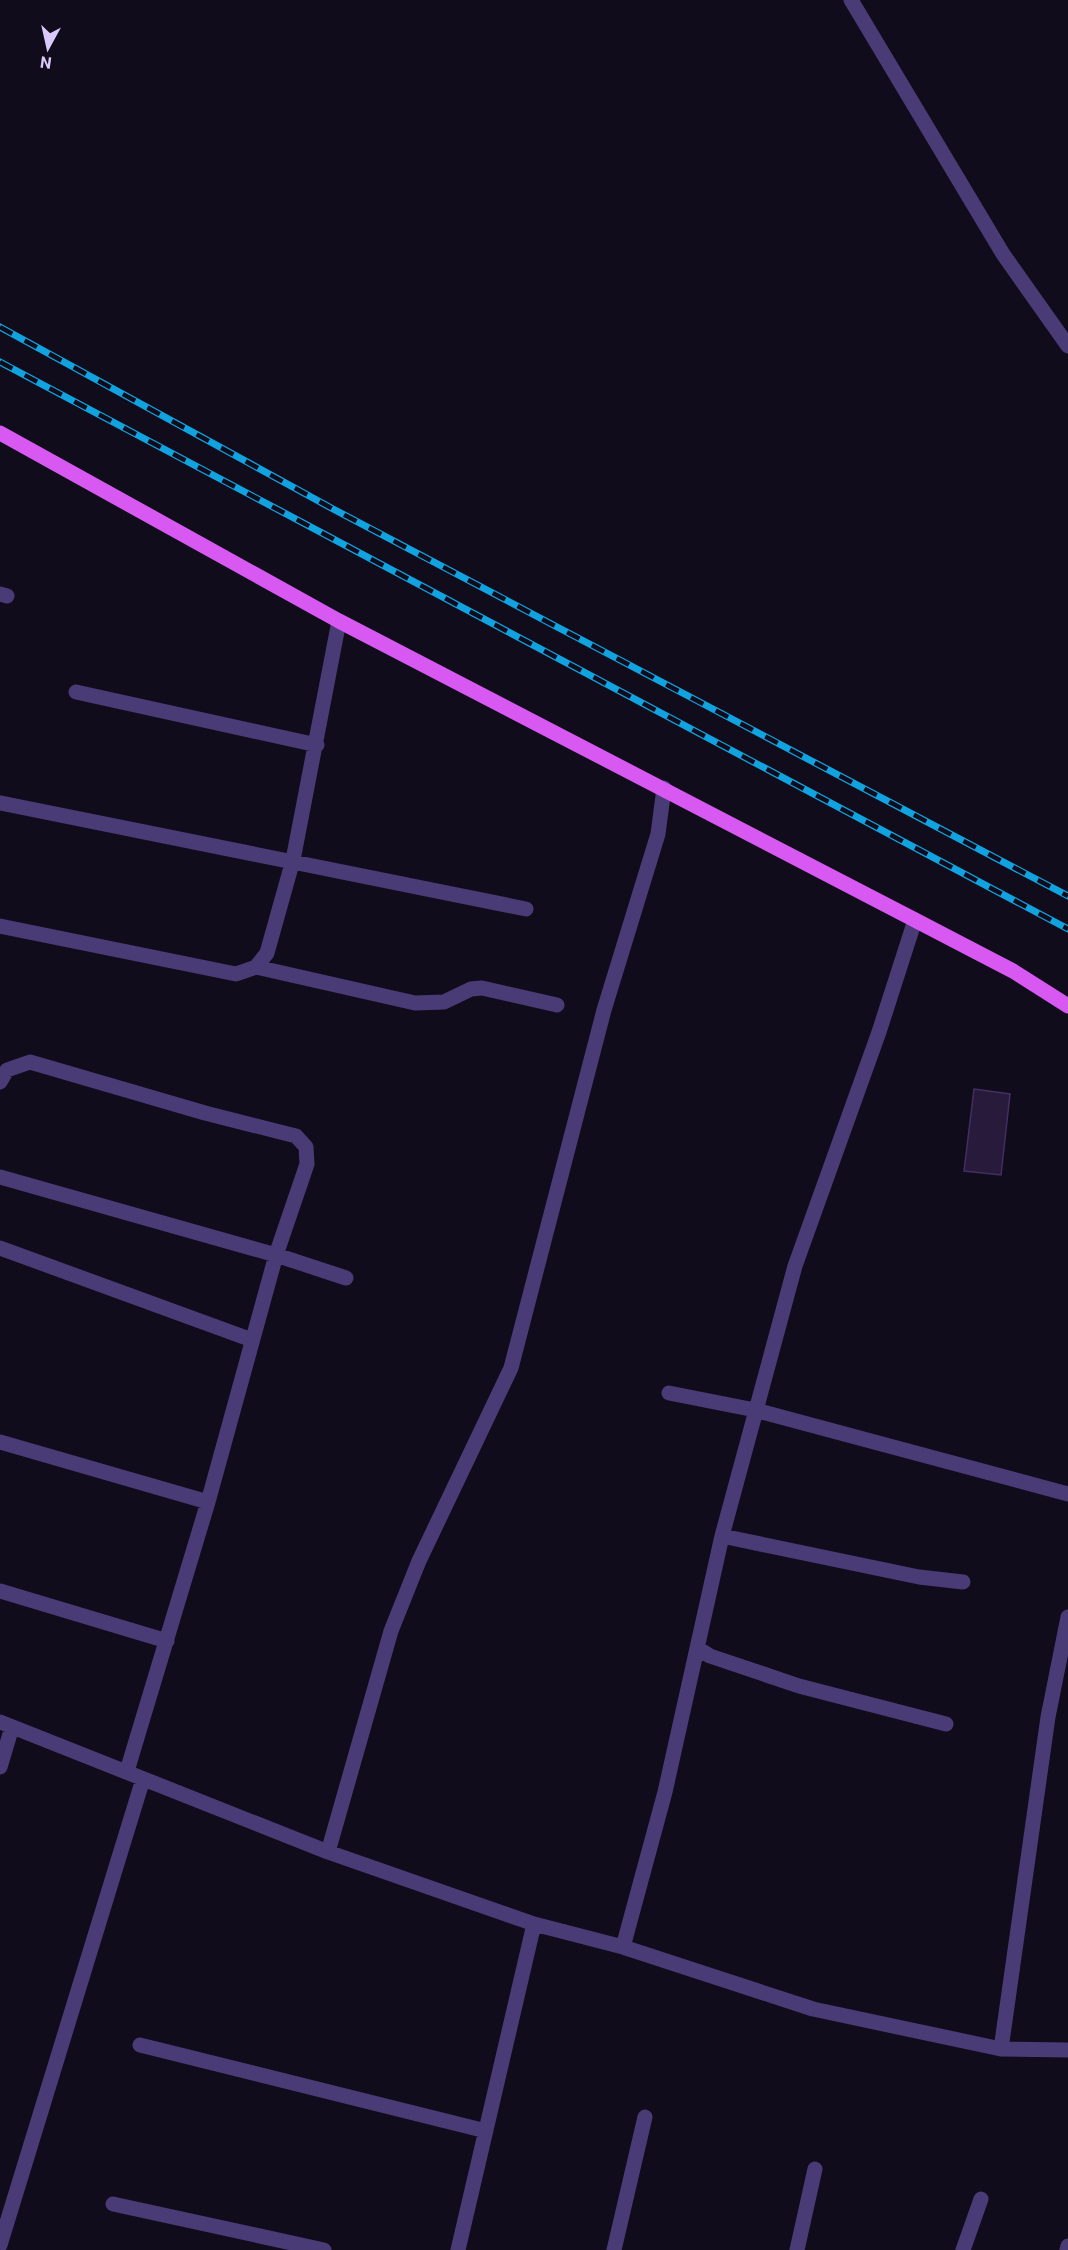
<svg xmlns="http://www.w3.org/2000/svg" width="1068" height="2250" viewBox="0 0 1068 2250" font-family="Roboto,sans-serif">
<style>
.building{fill:#271a3a;stroke:#432e64;stroke-width:1.5}
.lines{fill:none;stroke-linecap:round;stroke-linejoin:round}
.minor{stroke:#493b76;stroke-width:15}
.major{stroke:#d759f2;stroke-width:15}
.rail-casing{stroke:#11a3e0;stroke-width:7}
.rail{stroke:#110c1b;stroke-width:4.5;stroke-dasharray:14;stroke-linecap:butt}
</style>
<rect width="100%" height="100%" fill="#110c1b"/>
<!-- building -->
<path class="building" d="M974,1089L1010,1094L1001,1175L964,1171Z"/>
<g class="lines">
<!-- minor -->
<path class="minor" d="M851,0L1003,254L1068,346
M0,594L7,596
M76,692L317,745
M1,803L526,909
M0,926L236,974L256,967L267,953L293,860L339,621
M256,967L415,1003L444,1002L471,989L482,988L557,1005
M0,1082L7,1070L30,1062L205,1113L296,1136L306,1147L307,1164L276,1255L208,1502L127,1771
M0,1177L276,1255L346,1278
M0,1248L252,1340
M669,1393L755,1410L1068,1494
M0,1442L208,1502
M722,1536L919,1577L963,1582
M0,1591L167,1641
M697,1648L710,1656L799,1686L946,1724
M0,1722L328,1852L534,1924L458,2250
M0,1767L12,1727
M328,1852L391,1631L419,1561L511,1368L604,1010L658,834L664,788
M534,1924L623,1947L813,2009L1001,2049L1068,2050
M623,1947L665,1792L722,1536L795,1266L879,1032L915,920
M140,2045L486,2131
M1001,2049L1048,1717L1068,1617
M113,2204L324,2250
M0,2245L143,1779
M614,2250L645,2117
M797,2250L815,2169
M963,2250L981,2199
M1067,2250L1068,2246"/>
<!-- major -->
<path class="major" d="M0,433L339,621L915,920L1013,971L1068,1006"/>
<!-- rail casing -->
<g class="rail-casing">
<path id="rail" d="M0,327L335,510L1068,896
M0,362L1068,929"/>
</g>
<!-- rail -->
<use href="#rail" class="rail"/>
</g>
<!-- north arrow -->
<g transform="translate(48 48) rotate(188)" stroke="#110c1b" stroke-width="4.5" paint-order="stroke">
<path d="M0-4.5L10 22L0 15L-10 22Z" fill="#d9cafb"/>
<text y="-9" font-size="16" font-weight="bold" text-anchor="middle" fill="#d9cafb">N</text>
</g>
</svg>
